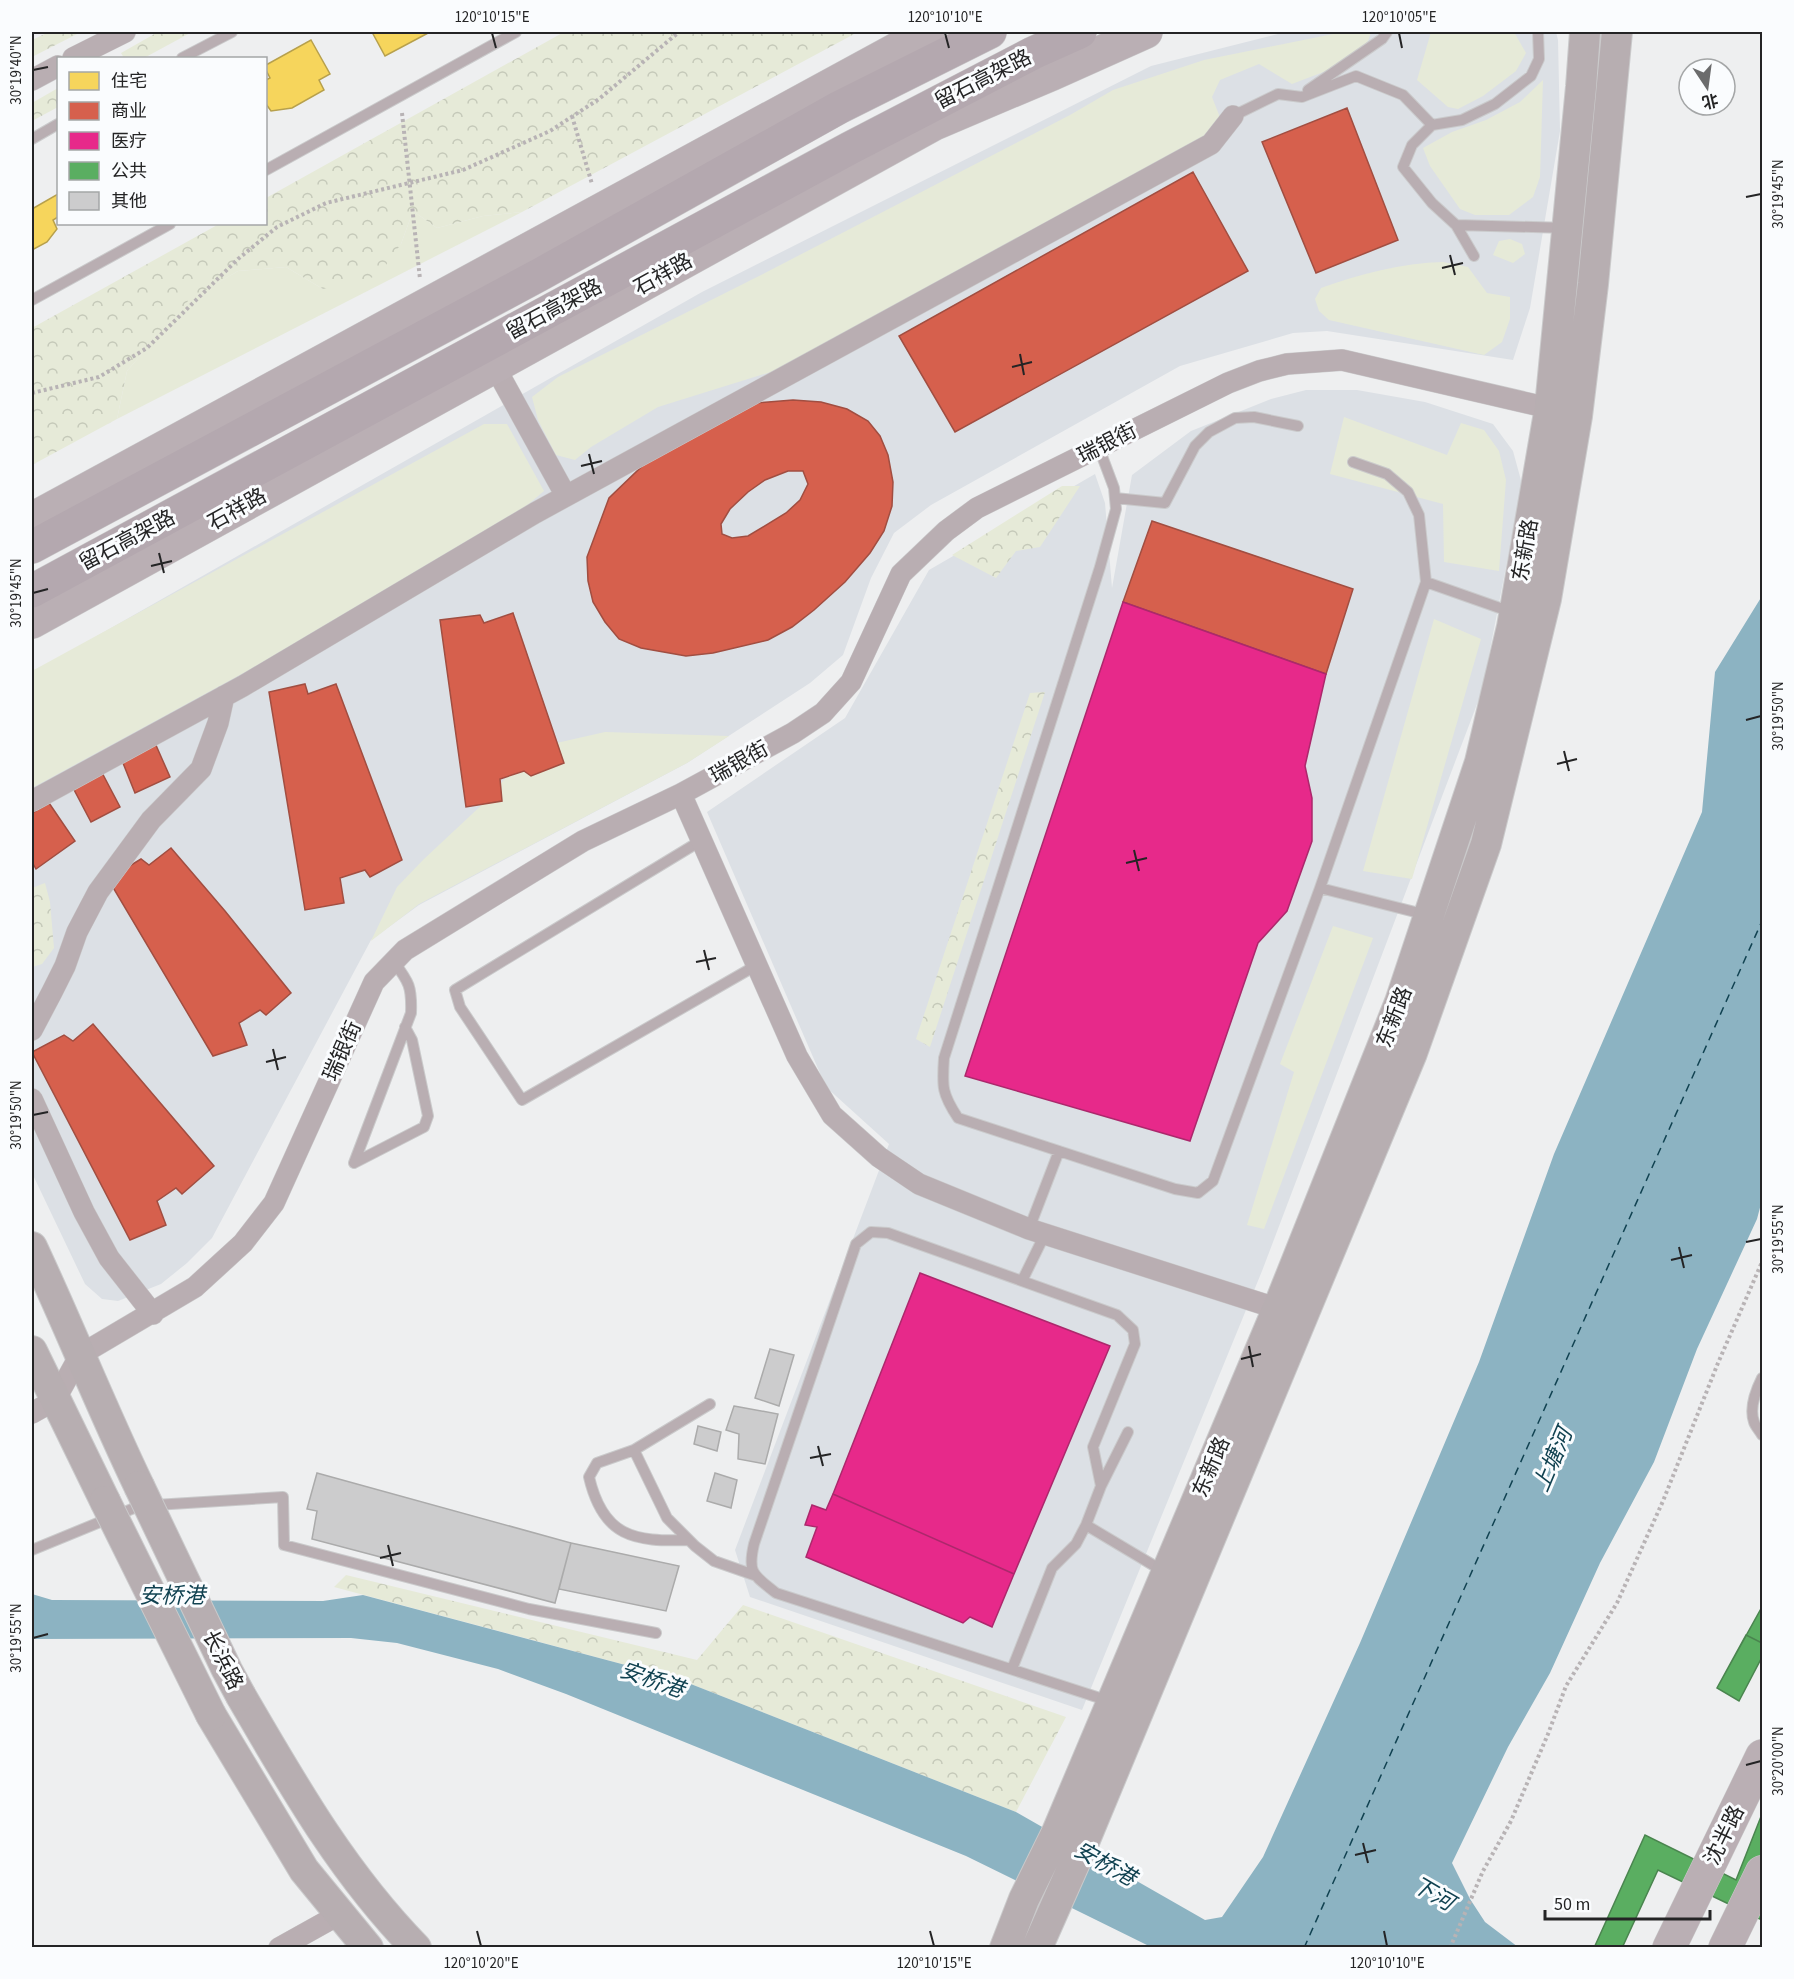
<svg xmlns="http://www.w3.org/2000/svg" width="1794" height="1979" viewBox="0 0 1794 1979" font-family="'Source Sans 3','Noto Sans SC',sans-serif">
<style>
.built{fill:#dce0e5}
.green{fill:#e6ead8}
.forest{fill:url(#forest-crowns)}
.water{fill:#8cb3c2}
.homes{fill:#f6d55c;stroke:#b7a04c;stroke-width:1.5}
.shops{fill:#d6604d;stroke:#a14e41;stroke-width:1.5;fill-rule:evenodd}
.health{fill:#e7298a;stroke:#ac286c;stroke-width:1.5}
.public{fill:#5aae61;stroke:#4a854f;stroke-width:1.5}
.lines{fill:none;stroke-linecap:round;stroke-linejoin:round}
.ferry{stroke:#114251;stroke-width:1.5;stroke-dasharray:8 6;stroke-linecap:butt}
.building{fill:#cccccd;stroke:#ababab;stroke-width:1.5}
.lane-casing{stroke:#cacacb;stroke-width:12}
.street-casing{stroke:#cacacb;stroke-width:22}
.secondary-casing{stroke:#cacacb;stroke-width:32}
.primary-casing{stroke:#cacacb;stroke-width:34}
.highway-casing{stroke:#cacacb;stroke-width:34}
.path{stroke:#b8b3b5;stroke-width:4;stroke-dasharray:3 3;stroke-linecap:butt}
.lane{stroke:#b9aeb2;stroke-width:10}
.street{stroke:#b9aeb2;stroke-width:21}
.secondary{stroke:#b7aeb1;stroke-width:30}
.primary{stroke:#baafb4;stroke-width:33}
.highway{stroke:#b4a8af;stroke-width:33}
.secondary-bridge-casing{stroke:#cacacb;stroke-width:32;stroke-linecap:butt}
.secondary-bridge{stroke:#b7aeb1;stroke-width:30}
.ticks{fill:none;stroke:#242425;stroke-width:2}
.labels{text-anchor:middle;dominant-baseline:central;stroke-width:6;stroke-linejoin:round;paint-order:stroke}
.street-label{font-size:21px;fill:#242425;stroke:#fafcfe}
.water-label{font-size:22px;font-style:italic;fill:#114251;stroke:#fafcfe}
.neatline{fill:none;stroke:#242425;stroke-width:2}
.ticks-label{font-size:15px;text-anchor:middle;fill:#242425}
</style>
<defs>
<pattern id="forest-crowns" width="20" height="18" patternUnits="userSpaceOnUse" patternTransform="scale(1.5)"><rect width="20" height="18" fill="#e6ead8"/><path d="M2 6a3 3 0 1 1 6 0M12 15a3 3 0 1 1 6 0" fill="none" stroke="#c5c9b9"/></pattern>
</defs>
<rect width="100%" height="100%" fill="#eeeff0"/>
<!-- built -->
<path class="built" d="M1286,32H1556L1558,40L1560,131L1530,308L1513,360L1327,331L1293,333L1180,366L931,505L894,533L871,578L843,655L810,683L687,763L419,905L371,940L212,1238L187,1263L161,1284L118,1301L102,1299L85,1284L32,1173V673L702,292L1151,66Z
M1306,390H1357L1425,402L1493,424L1513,451L1522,484L1482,691L1262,1271L1082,1710L750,1597L735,1550L889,1144L826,1087L707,812L845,718L929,570L1095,474L1105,503L1112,588L1132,475L1191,431L1271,399Z"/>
<!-- green -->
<path class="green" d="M1343,32H1371L1368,41L1352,61L1292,84L1259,64L1220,80L1212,97L1223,125L819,357L658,407L591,447L575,460L556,455L538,420L532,397L558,377L761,275L1070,115L1113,90L1204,60Z
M1431,32H1514L1526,53L1516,71L1483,96L1458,109L1448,107L1417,80Z
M1543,80L1540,177L1533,197L1509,215H1475L1460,209L1430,166L1423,148L1452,132L1486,120L1520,102Z
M413,211L437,228L483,216L522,212L117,419L127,371L187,301L238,271L286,267L323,289L401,244Z
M1510,239L1522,244L1525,254L1513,263L1493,255L1499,241Z
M1443,262L1468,267L1487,293L1510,297V319L1502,342L1484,355L1329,320L1319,311L1315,299L1321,288C1359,274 1402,263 1443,262Z
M1344,417L1447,455L1461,423L1484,430L1499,451L1506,480L1499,571L1444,562L1443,504L1330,474Z
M484,424H507L544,491L525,507L433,570L32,788V671Z
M1434,619L1481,639L1412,879L1363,871Z
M605,732L729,736L687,763L419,904L371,941L397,887L424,859L486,801L530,749Z
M1333,926L1373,938L1264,1229L1247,1225L1294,1072L1280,1064Z"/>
<!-- forest -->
<path class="forest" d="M49,32H81L32,57V40Z
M158,32H192L144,58H124L121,53Z
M564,32H858L522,212L483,216L437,228L413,211L401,244L378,276L323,289L286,267L238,271L188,301L127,371L117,419L32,465V328L219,224H266V198Z
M58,88V107L32,121V103Z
M1062,486H1080L1040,547L1016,551L996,578L952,555Z
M1045,692L930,1047L916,1039L1030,693Z
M45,883L50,902L54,948L42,964L32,967V888Z
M346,1575L697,1660L743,1605L1066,1717L1016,1812L678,1679L334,1587Z"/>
<!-- water -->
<path class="water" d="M1762,596V1200L1757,1219L1697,1349L1654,1462L1600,1563L1550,1673L1508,1747L1452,1863L1470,1899L1485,1922L1518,1947H1151L966,1856L566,1694L498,1669L397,1643L351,1638L32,1639V1594L52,1600L323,1601L363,1595L678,1679L1016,1812L1205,1920L1222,1917L1263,1857L1360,1643L1479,1362L1554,1154L1702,812L1715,672Z"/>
<!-- homes -->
<path class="homes" d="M372,32H430L385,56Z
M311,40L330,74L319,80L324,90L292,108L271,111L266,104V80L270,78L266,70V65Z
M58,194V217L53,220L57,229L47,242L32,250V209Z"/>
<!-- shops -->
<path class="shops" d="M1347,108L1398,240L1316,273L1262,142Z
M1193,172L1248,271L955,432L899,336Z
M793,400L821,402L847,409L868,421L880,436L888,455L893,482L892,506L884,531L870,553L845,582L814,610L792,627L768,640L713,653L686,656L641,648L619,639L605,622L593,602L588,581L587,557L609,498L661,448L756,403ZM788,471H803L808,484L800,500L786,513L748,536L732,538L722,534L721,524L730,509L748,492L765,480Z
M1152,521L1353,589L1326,674L1123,602Z
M513,613L564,763L531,776L524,771L500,779L502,801L466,807L440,620L480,615L484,623Z
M305,684L308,694L336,684L402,860L370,877L365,870L340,878L344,903L305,910L269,692Z
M155,743L170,777L135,793L121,758Z
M99,767L120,807L91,822L70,782Z
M49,803L75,841L36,869L32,862V813Z
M171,848L225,911L291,993L266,1015L260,1010L239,1023L247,1045L213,1056L108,879L141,859L149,865Z
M93,1024L214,1166L182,1194L176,1188L157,1201L166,1225L130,1240L32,1052L64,1035L73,1041Z"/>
<!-- health -->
<path class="health" d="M1123,602L1326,674L1305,766L1312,798V841L1287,911L1258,943L1190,1141L965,1076Z
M920,1273L1110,1346L1014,1574L833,1494Z
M833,1494L1014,1574L992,1627L970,1617L963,1623L806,1557L817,1527L805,1525L812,1505L826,1510Z"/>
<!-- public -->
<path class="public" d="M1762,1607V1657L1739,1701L1717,1688Z
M1746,1635L1762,1643V1657L1739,1701L1717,1688Z
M1762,1814V1920L1658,1870L1622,1948H1594L1645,1835L1736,1880Z"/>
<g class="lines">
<!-- ferry -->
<path class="ferry" d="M1304,1948L1762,921"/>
</g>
<!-- building -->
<path class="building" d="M770,1349L794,1355L779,1406L755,1398Z
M734,1406L778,1414L765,1464L738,1459L739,1434L726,1430Z
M698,1426L721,1432L717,1451L694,1444Z
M317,1473L571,1543L555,1603L312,1539L317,1511L307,1509Z
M715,1473L737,1480L731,1508L707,1501Z
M571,1543L679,1566L666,1611L559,1589Z"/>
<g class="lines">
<!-- lane casing -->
<g class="lane-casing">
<path id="lane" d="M182,58L232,32
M1308,90L1382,39L1387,32
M1233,116L1278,94L1302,97L1356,76L1403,95L1432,125L1412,145L1403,167L1432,203L1456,225L1474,256
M1432,125L1462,120L1495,104L1531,76L1539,59L1538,32
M32,139L58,124
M266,170L516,32
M1456,225L1567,228
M32,300L170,224
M1099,448L1114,488L1116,509L1100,567L944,1058C942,1087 942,1094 958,1118L1175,1189L1198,1193L1213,1181L1320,888L1426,582L1419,515L1408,492L1387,474L1353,462
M1115,498L1165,503L1195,446L1209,432L1235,418L1254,417L1298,426
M1426,582L1514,613
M702,840L455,990L460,1007L522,1100L757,965
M1320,888L1427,915
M354,1163L411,1013C412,987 409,982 394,962
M354,1163L424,1127L428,1116L412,1040L405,1027
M1029,1229L1059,1151
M1022,1281L1045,1234
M1762,1378C1756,1390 1749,1408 1754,1422C1755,1426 1760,1431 1762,1435
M634,1450L667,1518L695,1546L714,1561L754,1575
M1101,1486L1128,1432
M1086,1525L1163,1571
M689,1540C634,1542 603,1537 589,1477L597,1463L634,1450L710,1404
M32,1550L139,1506L283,1497L284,1545L529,1609L656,1633
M1012,1669L1052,1568L1076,1544L1086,1525L1101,1486L1093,1447L1135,1344L1133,1330L1117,1315L888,1233L871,1232L856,1244L754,1544C747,1574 754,1575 776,1593L1109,1701"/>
</g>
<!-- street casing -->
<g class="street-casing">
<path id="street" d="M73,58L125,32
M32,80L58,66
M495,367L566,496
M681,794L797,1056L832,1115L879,1157L919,1184L1029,1229L1288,1312
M32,801L243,686L535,513L1211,144L1233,116
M32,1030L52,992L65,966L77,932L98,892L151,820L201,769L218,723L224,696
M32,1099L84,1212L109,1258L153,1314
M32,1413L55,1400L80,1355L195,1287L243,1243L274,1203L374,982L405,950L583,841L681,794L793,733L823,713L851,682L901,574L946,531L977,508L1228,383L1259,371L1287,364L1342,360L1562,411
M279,1948L340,1914"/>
</g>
<!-- secondary casing -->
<g class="secondary-casing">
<path id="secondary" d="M32,1247C69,1326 101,1407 139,1486
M32,1351L105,1501
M241,1696C294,1787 342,1872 416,1948
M211,1715L304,1870L368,1948
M1005,1948L1024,1899L1057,1832L1278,1308L1400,1002L1480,762L1512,627L1550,407L1581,87L1585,32
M1037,1948L1084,1842L1412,1053L1486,844L1546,599L1577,416L1593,284L1617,32"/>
</g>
<!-- primary casing -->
<g class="primary-casing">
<path id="primary" d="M32,519L928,32
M32,622L934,124L1052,74L1146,32
M1669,1948L1762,1756
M1725,1948L1762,1872"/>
</g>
<!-- highway casing -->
<g class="highway-casing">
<path id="highway" d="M32,547L541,274L840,107L990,32
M32,591L850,148L1033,53L1080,32"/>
</g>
<!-- path -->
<path class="path" d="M402,113L420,279
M572,116L592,184
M32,393L99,377L147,348L238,259L277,227L326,203L463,170L550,131L599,99L679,32
M1450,1948L1483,1871L1511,1821L1548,1734L1566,1686L1617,1603L1663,1501L1718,1363L1762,1262"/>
<!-- lane -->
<use href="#lane" class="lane"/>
<!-- street -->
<use href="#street" class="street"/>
<!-- secondary -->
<use href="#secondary" class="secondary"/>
<!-- primary -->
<use href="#primary" class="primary"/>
<!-- highway -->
<use href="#highway" class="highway"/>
<!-- secondary-bridge casing -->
<g class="secondary-bridge-casing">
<path id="secondary-bridge" d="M139,1486L227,1670L241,1696
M105,1501L211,1715"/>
</g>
<!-- secondary-bridge -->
<use href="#secondary-bridge" class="secondary-bridge"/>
</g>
<!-- ticks -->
<path class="ticks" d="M492,33L496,48M945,33L949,48M1399,33L1402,48M33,70L48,67M1746,197L1761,194M1450,255L1455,275M1442,268L1463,263M1020,354L1024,375M1012,367L1032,362M589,454L594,474M581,466L602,461M159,553L164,573M151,566L172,561M33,593L48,589M1746,720L1761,716M1564,751L1569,771M1557,764L1577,759M1134,850L1139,871M1126,863L1147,858M704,950L709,970M696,962L716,958M273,1049L278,1070M266,1062L286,1057M33,1115L48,1112M1746,1242L1761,1239M1679,1247L1684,1268M1671,1260L1692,1255M1249,1346L1253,1367M1241,1359L1261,1354M818,1446L823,1466M810,1458L831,1454M388,1545L393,1566M380,1558L401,1553M33,1638L48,1634M1746,1765L1761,1761M1363,1843L1368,1863M1355,1855L1376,1850M477,1931L481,1946M930,1931L934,1946M1384,1931L1387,1946"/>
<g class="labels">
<!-- street labels -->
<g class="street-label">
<text transform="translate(983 79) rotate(-27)">留石高架路</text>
<text transform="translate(663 274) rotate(-29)">石祥路</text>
<text transform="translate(554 309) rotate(-28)">留石高架路</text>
<text transform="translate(1107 443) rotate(-27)">瑞银街</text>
<text transform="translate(237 509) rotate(-29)">石祥路</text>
<text transform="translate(127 540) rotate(-28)">留石高架路</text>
<text transform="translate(1525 550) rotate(-80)">东新路</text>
<text transform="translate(739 762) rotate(-29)">瑞银街</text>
<text transform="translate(1394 1017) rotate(-69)">东新路</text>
<text transform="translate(342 1051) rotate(-66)">瑞银街</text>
<text transform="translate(1211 1467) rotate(-67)">东新路</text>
<text transform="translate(223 1660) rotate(63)">长浜路</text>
<text transform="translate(1724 1835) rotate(-64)">沈半路</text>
</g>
<!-- water labels -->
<g class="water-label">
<text transform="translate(1553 1460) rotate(-67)">上塘河</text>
<text x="172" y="1596">安桥港</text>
<text transform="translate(652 1680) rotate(19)">安桥港</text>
<text transform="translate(1105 1864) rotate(29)">安桥港</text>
<text transform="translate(1433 1894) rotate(30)">下河</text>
</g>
</g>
<!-- border -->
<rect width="1794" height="1979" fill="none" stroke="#fafcfe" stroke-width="66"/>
<!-- legend -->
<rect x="57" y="57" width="210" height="168" fill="#fafcfe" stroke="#a4a6a7" stroke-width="1.5"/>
<rect x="69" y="72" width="30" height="18" fill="#f6d55c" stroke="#a4a6a7" stroke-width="1.5"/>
<text x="111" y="87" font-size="18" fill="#242425">住宅</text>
<rect x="69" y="102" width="30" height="18" fill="#d6604d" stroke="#a4a6a7" stroke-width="1.5"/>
<text x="111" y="117" font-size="18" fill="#242425">商业</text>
<rect x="69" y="132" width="30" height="18" fill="#e7298a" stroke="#a4a6a7" stroke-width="1.5"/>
<text x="111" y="147" font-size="18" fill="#242425">医疗</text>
<rect x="69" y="162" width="30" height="18" fill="#5aae61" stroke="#a4a6a7" stroke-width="1.5"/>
<text x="111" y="177" font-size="18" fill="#242425">公共</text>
<rect x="69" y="192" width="30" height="18" fill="#cccccd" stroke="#a4a6a7" stroke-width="1.5"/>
<text x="111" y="207" font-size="18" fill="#242425">其他</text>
<!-- north arrow -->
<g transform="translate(1707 87) rotate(167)"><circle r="28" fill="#fafcfe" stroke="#a4a6a7" stroke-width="1.5"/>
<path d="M0-4.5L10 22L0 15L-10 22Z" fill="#6b6b6c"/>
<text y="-9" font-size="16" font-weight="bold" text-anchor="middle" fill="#242425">北</text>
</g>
<!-- scale -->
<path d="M1545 1910v9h165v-9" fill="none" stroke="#242425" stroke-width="3"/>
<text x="1554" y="1910" font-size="18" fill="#242425" stroke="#fafcfe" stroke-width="4.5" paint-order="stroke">50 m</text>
<rect x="33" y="33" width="1728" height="1913" class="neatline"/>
<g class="ticks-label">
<text x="492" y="22">120°10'15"E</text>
<text x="945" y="22">120°10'10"E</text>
<text x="1399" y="22">120°10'05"E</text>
<text transform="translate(16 70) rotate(-90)" y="5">30°19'40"N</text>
<text transform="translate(1778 194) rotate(-90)" y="5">30°19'45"N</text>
<text transform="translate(16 593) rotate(-90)" y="5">30°19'45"N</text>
<text transform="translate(1778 716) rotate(-90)" y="5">30°19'50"N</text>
<text transform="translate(16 1115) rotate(-90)" y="5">30°19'50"N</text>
<text transform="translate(1778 1239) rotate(-90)" y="5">30°19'55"N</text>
<text transform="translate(16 1638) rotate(-90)" y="5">30°19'55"N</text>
<text transform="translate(1778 1761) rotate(-90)" y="5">30°20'00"N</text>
<text x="481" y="1968">120°10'20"E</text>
<text x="934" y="1968">120°10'15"E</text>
<text x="1387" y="1968">120°10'10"E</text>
</g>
</svg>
